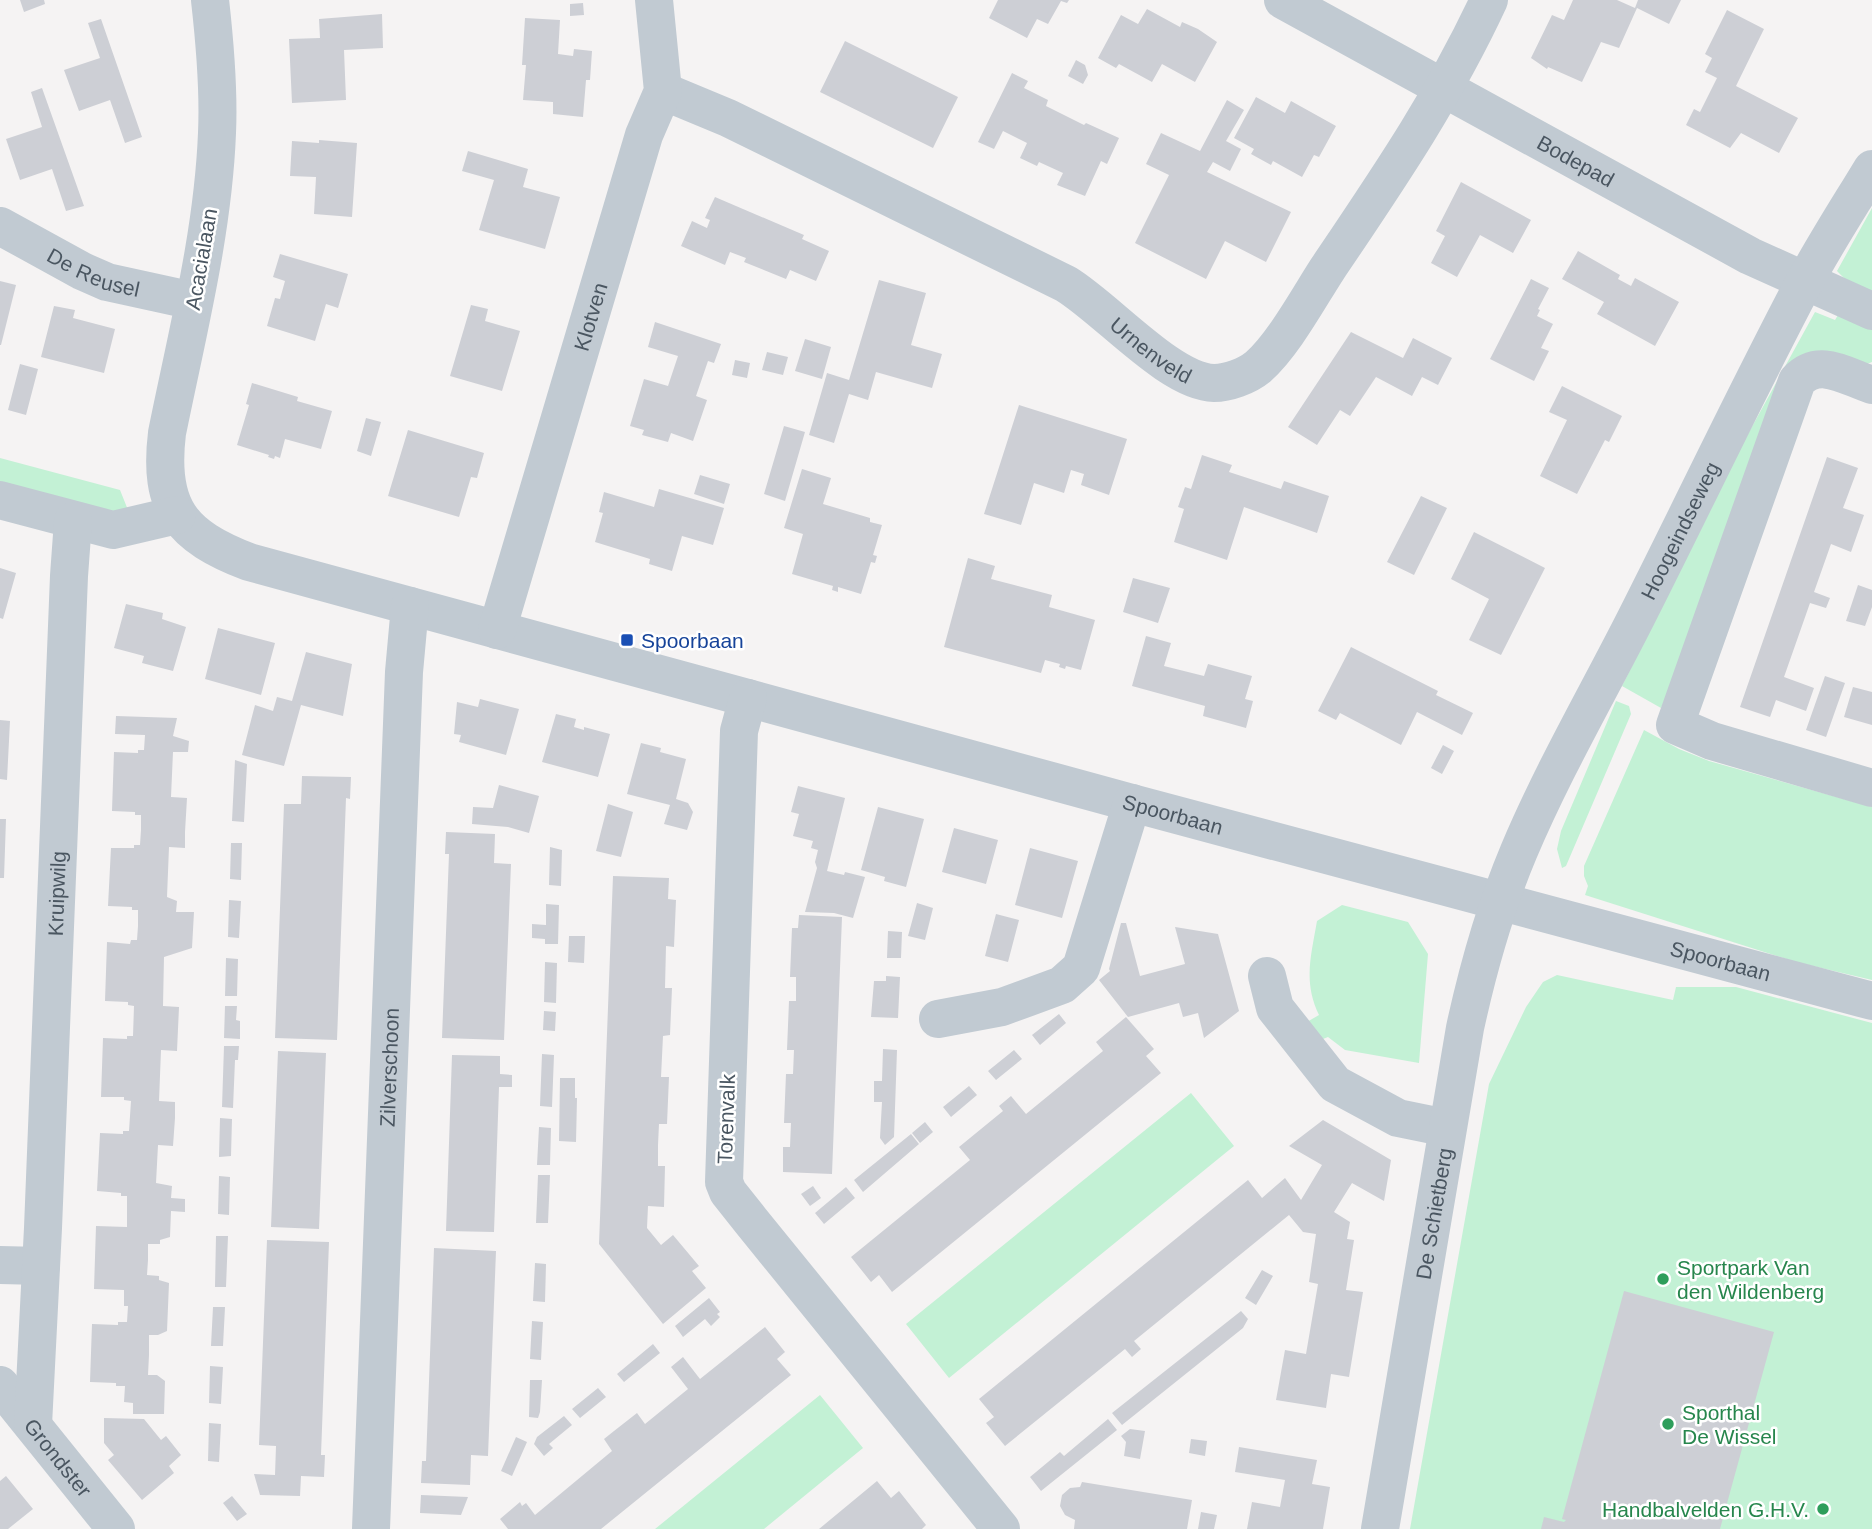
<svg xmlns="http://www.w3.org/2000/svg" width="1872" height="1529" viewBox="0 0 1872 1529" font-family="Arial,sans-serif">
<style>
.green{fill:#c3f1d5}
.building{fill:#cdcfd5}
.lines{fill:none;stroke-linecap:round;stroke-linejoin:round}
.minor{stroke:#c1cad2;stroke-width:38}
.transit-dot{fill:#1a4fb4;stroke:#fff;stroke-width:2.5}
.leisure-dot{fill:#2e9e5b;stroke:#fff;stroke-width:2.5}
.labels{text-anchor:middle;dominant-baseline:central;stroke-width:5;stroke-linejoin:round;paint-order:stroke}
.street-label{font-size:21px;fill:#4a5661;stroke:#fff}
.transit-label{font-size:21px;fill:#164399;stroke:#fff;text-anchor:start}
.leisure-label{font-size:21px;fill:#27864d;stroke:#fff;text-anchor:start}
</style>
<rect width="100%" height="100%" fill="#f5f3f3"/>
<!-- green -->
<path class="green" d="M1872,208V294L1846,280L1837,271Z
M1815,312L1835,320L1838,315L1872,329V362L1867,364L1818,352L1661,708L1622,686L1743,443Z
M0,458L120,490L130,515L0,486Z
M1616,701L1629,706L1631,714L1566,866L1562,868L1557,849L1561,831Z
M1644,730L1679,749L1709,761L1872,807V980L1796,962L1585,895L1588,886L1584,876V866Z
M1342,905L1408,922L1428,954L1419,1063L1345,1050L1328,1037L1313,1043L1300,1026L1319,1015C1303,982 1311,956 1317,921Z
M1557,975L1673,1000L1676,987H1736L1872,1023V1529H1410L1489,1084L1526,1007L1543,982Z
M1191,1093L1234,1146L949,1378L906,1324Z
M820,1395L863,1448L764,1529H655Z"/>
<!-- building -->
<path class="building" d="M20,0H44L45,4L24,12Z
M998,0H1069L1067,3L1061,1L1048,24L1037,19L1027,38L989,18Z
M1573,0H1617L1635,8L1638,0H1681L1669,24L1637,8L1619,48L1601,42L1582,82L1548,67L1547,69L1531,58L1552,15L1564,20Z
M583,3L584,15L570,16V4Z
M1147,9L1180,27L1182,22L1198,29L1217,42L1195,82L1162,64L1152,82L1119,64L1116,68L1098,58L1121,15L1138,24Z
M1727,10L1764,29L1736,86L1798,118L1779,153L1741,133L1730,148L1686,125L1694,109L1700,112L1717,78L1705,72L1712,58L1705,54Z
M382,14L383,48L344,50L346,100L292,103L289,39L320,38L319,19Z
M525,18L560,20L558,54L573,56L574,49L592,51L590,80H586L583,117L553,114V102L523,100L526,65H522Z
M101,19L142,137L125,143L110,100L79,111L64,70L100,58L88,23Z
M845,41L958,97L933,148L820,92Z
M1076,60L1085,65L1088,75L1083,84L1068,76Z
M1012,73L1028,81L1024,88L1048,100L1046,106L1084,125L1086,123L1119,138L1107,164L1101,161L1085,196L1057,185L1063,173L1039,162L1037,166L1020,158L1027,143L1003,131L994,149L978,142Z
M42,88L84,206L66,211L52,169L20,180L6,139L42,127L31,92Z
M1256,97L1285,113L1291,101L1336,126L1319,157L1314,155L1302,177L1273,161L1271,165L1251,154L1254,149L1234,138Z
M1227,100L1244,110L1226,141L1241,149L1230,171L1213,162L1207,172L1291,212L1266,262L1225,241L1206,279L1135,243L1169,175L1146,164L1161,133L1200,151Z
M319,140L357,143L352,217L314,214L316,177L290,176L292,141L319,143Z
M468,151L528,169L523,187L560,197L545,249L479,230L494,180L462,171Z
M1461,182L1531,220L1513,253L1480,235L1457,277L1431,263L1445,236L1436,231Z
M715,197L804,235L802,239L829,251L816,281L790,270L786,279L744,262L746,258L730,252L725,265L681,246L692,221L707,228L710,220L705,218Z
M1578,251L1620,275L1618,279L1631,286L1635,278L1679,302L1655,346L1597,314L1604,302L1562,279Z
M280,254L348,274L338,308L326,304L315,341L267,326L275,298L280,299L285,281L273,277Z
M1531,279L1549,288L1538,309L1540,310L1537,316L1553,324L1541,348L1549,351L1534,381L1490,359Z
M879,280L926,293L911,345L942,354L932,388L876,372L868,400L849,394L834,443L809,435L827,373L849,380Z
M0,281L16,285L1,345H0Z
M471,305L488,309L485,321L520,331L502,391L450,376Z
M54,306L75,310L73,318L115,329L104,373L41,357Z
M655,322L721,344L714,363L708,361L696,396L707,400L693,441L671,433L668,442L642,435L644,430L630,426L644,379L668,386L678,356L648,347Z
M1351,332L1403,358L1413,338L1452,358L1438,385L1422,377L1412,396L1376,377L1350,416L1340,410L1317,445L1288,427Z
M805,339L831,347L822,379L795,371Z
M767,352L788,357L783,375L762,370Z
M735,360L750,363L747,378L732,375Z
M20,364L38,369L26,415L8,410Z
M252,383L298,397L297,401L332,411L321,449L285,439L280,458L275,456L274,459L268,457L269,455L237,445L249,405L246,404Z
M1562,386L1622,416L1609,442L1605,440L1577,494L1540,476L1567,420L1549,412Z
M1019,405L1127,439L1109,495L1081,485L1084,474L1071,470L1064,493L1034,483L1021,525L984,514Z
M366,418L381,422L371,456L357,451Z
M784,426L805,432L785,501L764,494Z
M408,430L484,453L477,478L471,477L459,517L388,496Z
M1202,455L1232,465L1229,472L1281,489L1284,481L1329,496L1317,533L1244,507L1227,560L1174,542L1184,509L1178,507L1185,487L1191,489Z
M1827,457L1858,468L1843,508L1864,515L1851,552L1831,544L1814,592L1830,598L1826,608L1810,603L1784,677L1814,688L1806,711L1776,700L1770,717L1740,707Z
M802,469L831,478L823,504L870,518V522L882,525L873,555L877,556L875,563L871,562L861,594L838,587V592L832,590L833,586L792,574L803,534L784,528Z
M700,475L730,484L724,504L694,494Z
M659,489L724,508L713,545L682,536L672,571L649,564L650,559L595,542L603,513L599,512L604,492L654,507Z
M1421,496L1447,508L1414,575L1387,562Z
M1474,532L1545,568L1501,655L1469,640L1489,599L1451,579Z
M968,558L995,566L991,579L1052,595L1049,607L1095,620L1081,670L1066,666L1065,669L1059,667L1060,664L1045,660L1041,673L944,647Z
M0,568L16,573L3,619L0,618Z
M1133,578L1170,588L1158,623L1123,612Z
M1858,585L1872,590V607L1865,626L1846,621Z
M126,604L163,613L162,619L186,627L173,671L142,663L144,656L114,648Z
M218,628L275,643L261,695L205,679Z
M1146,636L1171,643L1164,666L1204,676L1208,664L1252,676L1245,699L1253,701L1246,728L1203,716L1205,706L1132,686Z
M1351,647L1438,691L1436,695L1473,713L1462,735L1417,712L1401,745L1340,713L1336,720L1318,711Z
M306,652L352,664L343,716L301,705L284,766L242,755L255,705L273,711L277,697L292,701Z
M1825,676L1845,683L1826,737L1806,730Z
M1853,687L1872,692V725L1844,717Z
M480,699L519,709L506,755L459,742L461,735L454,734L457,702L478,707Z
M556,714L576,719L574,727L584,730V727L610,734L598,777L542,762Z
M116,716L177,718L173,736L189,741L188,752H173L171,797L187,798L185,832V848L169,847L167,897L177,901L176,912H194L192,948L164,957L163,1006L179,1007L177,1051L161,1050L159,1101L175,1102V1118L173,1146L158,1145L156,1183L172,1186L171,1198L185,1199V1212L171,1211L170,1237L160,1240V1244H148V1260L147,1275L159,1276V1280L169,1283L167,1331L158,1335H149V1355L148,1375H157L165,1381L164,1414H133V1403L124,1402L125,1386H116V1383L90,1382L92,1324L118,1325V1322H127L128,1306H124V1290L94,1289L96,1226L127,1227V1196H121V1193L97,1191L100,1133L123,1134V1131H129L131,1101L124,1100V1097H101L103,1038L127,1039V1036H133L134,1006L128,1005V1002L105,1001L107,942L130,944L131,940H137L138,926V910H132V907L108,906L111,848H134V845H140L141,830V815H135V812L112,811L114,752L138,753V750H144L145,735L115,734Z
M0,720L10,721L7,780L0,779Z
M641,743L661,748L660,752L686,759L676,799L688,803L693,812L687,830L664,824L670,805L627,794Z
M1443,745L1454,751L1442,774L1431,768Z
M235,760L247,764L244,822L232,821Z
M302,776L351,777L350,799L346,798L337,1040L275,1038L284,804H301Z
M499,785L539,796L529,833L508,827L472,824L473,807L493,808Z
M798,786L845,798L827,871L844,875L845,872L865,877L853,918L834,913L805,912L817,868L815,862L818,850L811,848L813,841L793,836L799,814L791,812Z
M608,804L633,812L621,857L596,851Z
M878,807L924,819L906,887L884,881L885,877L861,870Z
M0,819H6L4,878H0Z
M954,828L998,840L986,884L942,872Z
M446,832L495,834L494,863L511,864L504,1040L442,1038L449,854H445Z
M231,843H242L241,880L230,879Z
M550,847L562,850L561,886L549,885Z
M1030,848L1078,861L1062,918L1015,905Z
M613,876L669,878L668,899L676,900L674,947L666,946L665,988H672L670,1035L663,1036L661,1077H669L667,1124H659L658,1145V1166H665L664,1207L648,1206L647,1228L661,1245L673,1235L699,1266L692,1271L706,1288L663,1324L599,1244Z
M229,900L241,901L239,938L228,937Z
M917,903L933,908L925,940L908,936Z
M546,904L559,905L558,944H545V939L532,938V924L546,925Z
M996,914L1019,920L1008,962L985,956Z
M799,915L842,917L832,1174L783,1172V1147H790L791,1123H784L786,1074H793L794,1050H787L789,1001H796V977H790L792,928H798Z
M1121,923H1126L1140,976L1185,964L1175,927L1218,934L1239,1011L1204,1038L1198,1013L1183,1017L1179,1003L1128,1017L1099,980L1110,971L1109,969Z
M888,931L902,932L901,958H887Z
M569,936H585L584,963L568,962Z
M226,958L238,959L237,996H225Z
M545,962L557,963L556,1003L544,1002Z
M886,976L900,977L898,1018L871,1017L874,981H886Z
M225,1006H237L236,1020L240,1021V1039L224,1038Z
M544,1011L556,1012L555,1031L543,1030Z
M1059,1014L1066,1023L1040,1045L1032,1035Z
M1126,1017L1154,1049L1146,1056L1161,1073L892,1292L879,1275L871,1282L851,1257L970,1160L959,1147L1003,1111L999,1106L1011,1096L1026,1114L1103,1051L1096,1042Z
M224,1046H239L238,1060H235L233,1108L222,1107Z
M883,1049L897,1050L894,1137L885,1145L880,1138L882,1102H874V1081H882Z
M1014,1050L1022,1059L996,1080L988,1071Z
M278,1051L326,1053L319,1229L271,1227Z
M542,1054L554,1055L552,1107L540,1106Z
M452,1055L500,1056V1074L512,1075V1087H499L494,1232L446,1231Z
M560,1078H575V1098H577L576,1142L559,1141Z
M969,1086L977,1095L951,1117L943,1107Z
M220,1118L232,1119L231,1156L219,1157Z
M1323,1120L1391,1160L1384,1201L1352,1183L1334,1212L1350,1222L1347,1239L1354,1240L1346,1290L1363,1292L1349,1377L1331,1374L1326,1408L1276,1400L1285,1350L1306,1354L1318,1284L1309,1282L1316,1234L1303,1232L1289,1215L1134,1341L1141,1349L1132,1357L1125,1349L1005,1446L986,1423L994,1417L979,1399L1248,1180L1262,1198L1285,1178L1301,1200L1322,1165L1289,1146Z
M925,1122L933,1132L920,1143L912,1133Z
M539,1127L551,1128L550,1165H537Z
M911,1134L919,1144L863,1192L854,1180Z
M538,1175H550L548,1223H536Z
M219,1176L230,1177L229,1215L218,1214Z
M813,1186L821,1198L810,1206L801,1194Z
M846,1187L855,1198L824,1224L815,1213Z
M216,1236H228L226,1287H215Z
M267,1240L329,1242L321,1455H325L324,1477L301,1476L300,1496L260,1495L254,1474L275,1475L276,1446L259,1445Z
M434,1248L496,1251L488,1456L471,1455L470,1485L421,1483L422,1461H426Z
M535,1263L546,1264L545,1302L533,1301Z
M1262,1270L1273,1276L1256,1305L1245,1298Z
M1624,1291L1774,1332L1720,1529H1541L1544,1517L1564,1522L1566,1520L1562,1519Z
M709,1298L720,1312L717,1314L720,1317L711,1326L705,1319L683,1337L675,1326Z
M213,1307H225L223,1346H211Z
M1241,1311L1248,1319L1243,1328L1122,1425L1112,1413Z
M532,1321L543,1322L541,1360L530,1359Z
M765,1327L785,1352L777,1359L791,1375L601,1529H508L500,1519L520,1502L522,1506L526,1503L535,1515L612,1451L604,1439L614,1431L637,1413L645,1424L688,1389L671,1367L683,1357L700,1379Z
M653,1344L660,1353L624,1382L617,1374Z
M210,1366L223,1367L221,1404L209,1403Z
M530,1380H542L540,1412L538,1418L529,1417Z
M598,1388L606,1397L580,1418L572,1409Z
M564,1416L572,1425L549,1444L553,1448L544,1456L534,1444L537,1437Z
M104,1418L144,1419L161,1440L166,1436L181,1455L169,1466L174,1473L142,1500L108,1460L114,1455L104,1443Z
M1108,1419L1117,1430L1041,1491L1030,1477L1060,1452L1064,1456Z
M209,1423L221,1424L219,1462L208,1461Z
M1130,1429L1145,1431L1140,1459L1124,1456L1126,1442L1121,1436Z
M516,1437L527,1442L512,1476L501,1471Z
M1191,1439L1207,1441L1205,1456L1189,1453Z
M1239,1447L1317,1460L1312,1484L1330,1487L1323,1529H1247L1252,1502L1280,1507L1285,1480L1235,1472Z
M6,1476L33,1509L8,1529H0V1481Z
M877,1481L891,1498L899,1491L926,1525L922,1529H819Z
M1082,1482L1192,1500L1187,1529H1074L1075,1520L1065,1515L1060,1506L1062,1495L1070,1488L1080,1487Z
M421,1495L468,1497L461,1515L420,1513Z
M232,1496L247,1514L237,1521L223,1503Z
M1201,1512L1217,1515L1214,1529H1198Z"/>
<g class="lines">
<!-- minor -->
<g class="minor">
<path id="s1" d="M210,0C215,44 219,89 217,133C213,234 187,334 167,433C158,508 181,536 249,562L1132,803L1872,1001"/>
<path id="s2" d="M1283,0L1750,256L1872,311"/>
<path id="s3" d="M663,91L728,118L1066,284C1107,309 1170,382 1214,383C1228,383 1247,376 1258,367C1284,344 1309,297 1328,268C1388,179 1444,97 1489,0"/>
<path id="s4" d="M0,226L82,271L107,282L194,301"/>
<path d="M1872,385C1845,376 1819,357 1797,381L1675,725L1712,741L1872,788"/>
<path d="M0,500L113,530L177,515"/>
<path id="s5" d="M497,630L644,135L663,91L654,0"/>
<path d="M748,698L739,731L724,1182L728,1192L751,1221L1001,1529"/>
<path d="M1267,976L1275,1008L1335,1084L1398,1118L1447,1128"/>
<path d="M938,1019L1002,1007L1062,985L1081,968L1132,803"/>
<path d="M0,1265L41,1266"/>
<path id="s6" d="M0,1385L116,1529"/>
<path id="s7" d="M33,1425L43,1228L69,576L73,521"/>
<path id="s8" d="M371,1529L404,672L410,606"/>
<path id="s9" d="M1380,1529L1465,1028C1478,968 1495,908 1519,851C1554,768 1600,690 1640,610C1695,501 1747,391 1804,283C1825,244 1849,207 1872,169"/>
</g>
</g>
<!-- markers -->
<rect class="transit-dot" x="620" y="633" width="14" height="14" rx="3.5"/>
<g class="leisure-dot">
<circle cx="1663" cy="1279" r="7"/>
<circle cx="1668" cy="1424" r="7"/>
<circle cx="1823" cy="1509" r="7"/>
</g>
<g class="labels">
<!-- street labels -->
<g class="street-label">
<text stroke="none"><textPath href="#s2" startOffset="334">Bodepad</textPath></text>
<text transform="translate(201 259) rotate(-80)">Acacialaan</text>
<text stroke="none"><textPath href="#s4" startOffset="105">De Reusel</textPath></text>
<text stroke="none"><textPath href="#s5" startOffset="327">Klotven</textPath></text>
<text stroke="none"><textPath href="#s3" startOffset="555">Urnenveld</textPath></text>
<text stroke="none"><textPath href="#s9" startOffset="1052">Hoogeindseweg</textPath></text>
<text stroke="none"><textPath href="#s1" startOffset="1566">Spoorbaan</textPath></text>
<text stroke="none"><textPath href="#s7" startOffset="532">Kruipwilg</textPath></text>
<text stroke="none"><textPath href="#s1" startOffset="2133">Spoorbaan</textPath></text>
<text stroke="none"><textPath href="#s8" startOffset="462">Zilverschoon</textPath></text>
<text transform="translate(726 1119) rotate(-88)">Torenvalk</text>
<text stroke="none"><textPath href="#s9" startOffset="320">De Schietberg</textPath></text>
<text stroke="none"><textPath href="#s6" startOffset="93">Grondster</textPath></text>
</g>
<!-- transit labels -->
<g class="transit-label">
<text x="641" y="640">Spoorbaan</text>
</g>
<!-- leisure labels -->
<g class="leisure-label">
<text x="1677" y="1267">Sportpark Van<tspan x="1677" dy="24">den Wildenberg</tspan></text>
<text x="1682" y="1412">Sporthal<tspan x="1682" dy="24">De Wissel</tspan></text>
<text x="1809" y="1509" text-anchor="end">Handbalvelden G.H.V.</text>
</g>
</g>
</svg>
